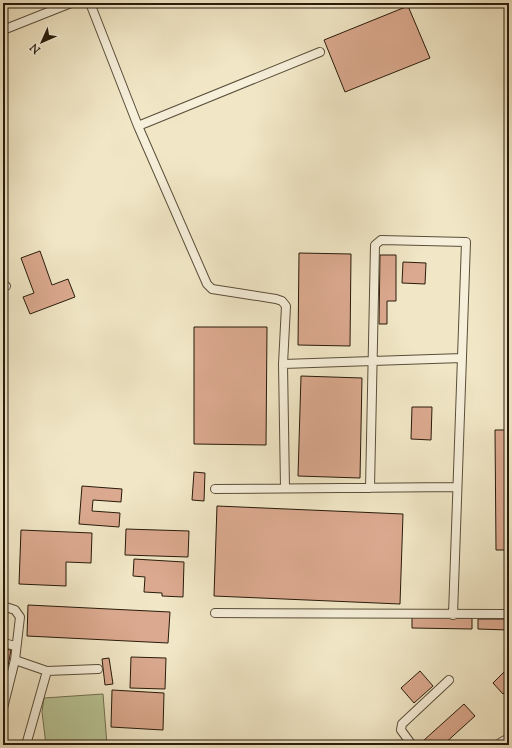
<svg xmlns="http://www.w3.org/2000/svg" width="512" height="748" viewBox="0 0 512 748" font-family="'Sorts Mill Goudy',serif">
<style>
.green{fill:#b9c596;stroke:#707050}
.building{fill:#dba98f;stroke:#281b0a}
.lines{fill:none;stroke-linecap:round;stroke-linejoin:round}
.service-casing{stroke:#5a4e39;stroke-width:10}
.minor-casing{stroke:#5a4e39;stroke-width:17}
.service{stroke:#f6efda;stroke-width:8}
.minor{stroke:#f6efda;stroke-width:15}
</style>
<rect width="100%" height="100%" fill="#f1e7c6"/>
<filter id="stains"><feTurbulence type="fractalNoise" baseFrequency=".005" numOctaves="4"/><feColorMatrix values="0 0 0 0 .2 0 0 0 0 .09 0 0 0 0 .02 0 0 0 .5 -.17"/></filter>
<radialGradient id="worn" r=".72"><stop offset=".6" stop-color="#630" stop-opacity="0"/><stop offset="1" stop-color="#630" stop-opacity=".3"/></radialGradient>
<!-- green -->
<path class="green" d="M103,694L107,745H46L42,712L44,698Z"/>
<!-- building -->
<path class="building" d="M408,6L430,58L345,92L324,40Z
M40,251L52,285L68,279L75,297L30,314L23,297L34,293L21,258Z
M299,253L351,254L350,346L298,345Z
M380,255H396V301H387V324H379Z
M403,262L426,263L425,284L402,283Z
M194,327H267L266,445L194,444Z
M301,376L362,378L360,478L298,476Z
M412,407H432L431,440L411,439Z
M495,430H509V550H496Z
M194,472L205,473L204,501L192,500Z
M82,486L122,489L121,502L93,500L92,511L120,513L119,527L79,524Z
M217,506L403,514L400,604L214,596Z
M126,529L189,531L188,557L125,555Z
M21,530L92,533L91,563L66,562V586L19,584Z
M134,559L184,562L183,597L162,596V593L144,592L145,577L133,576Z
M28,605L170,612L168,643L27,636Z
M412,617L472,618V629L412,628Z
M478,619H509V630L478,629Z
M3,649L11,650L3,692Z
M131,657L166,658L165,689L130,688Z
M109,658L113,684L105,685L102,659Z
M509,667V688L503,694L493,683Z
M420,671L433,686L414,703L401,688Z
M112,690L164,693L163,730L111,727Z
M464,704L475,716L443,745H426L423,741Z"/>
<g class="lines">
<!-- service casing -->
<g class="service-casing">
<path id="service" d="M90,3L138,126L207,284L212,289L276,299L282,301L286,306L283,364L285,488
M3,30L71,3
M138,126L320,52
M3,287L6,286
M283,364L462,358
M370,488L375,245L381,240L466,242L453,615
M215,489L457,487
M3,606L15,610L20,617L15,660L3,708
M215,613L509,614
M3,643L16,646
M15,660L47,671L98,669
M26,745L47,671
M412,745L401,730L402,724L449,680"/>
</g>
<!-- minor casing -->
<g class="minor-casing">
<path id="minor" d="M503,745L509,742"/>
</g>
<!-- service -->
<use href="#service" class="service"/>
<!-- minor -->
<use href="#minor" class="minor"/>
</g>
<!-- margin -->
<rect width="512" height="748" fill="none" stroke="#f1e7c6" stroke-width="16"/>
<rect x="4" y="4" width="504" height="740" fill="none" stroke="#281b0a" stroke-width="2"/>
<rect x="8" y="8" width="496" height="732" fill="none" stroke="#281b0a"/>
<!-- north arrow -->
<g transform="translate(42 42) rotate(225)" stroke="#f6efda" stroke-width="3" paint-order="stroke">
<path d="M0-3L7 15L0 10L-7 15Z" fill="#281b0a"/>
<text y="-6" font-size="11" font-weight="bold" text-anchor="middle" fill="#281b0a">N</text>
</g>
<rect width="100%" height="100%" filter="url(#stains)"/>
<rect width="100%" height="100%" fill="url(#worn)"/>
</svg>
